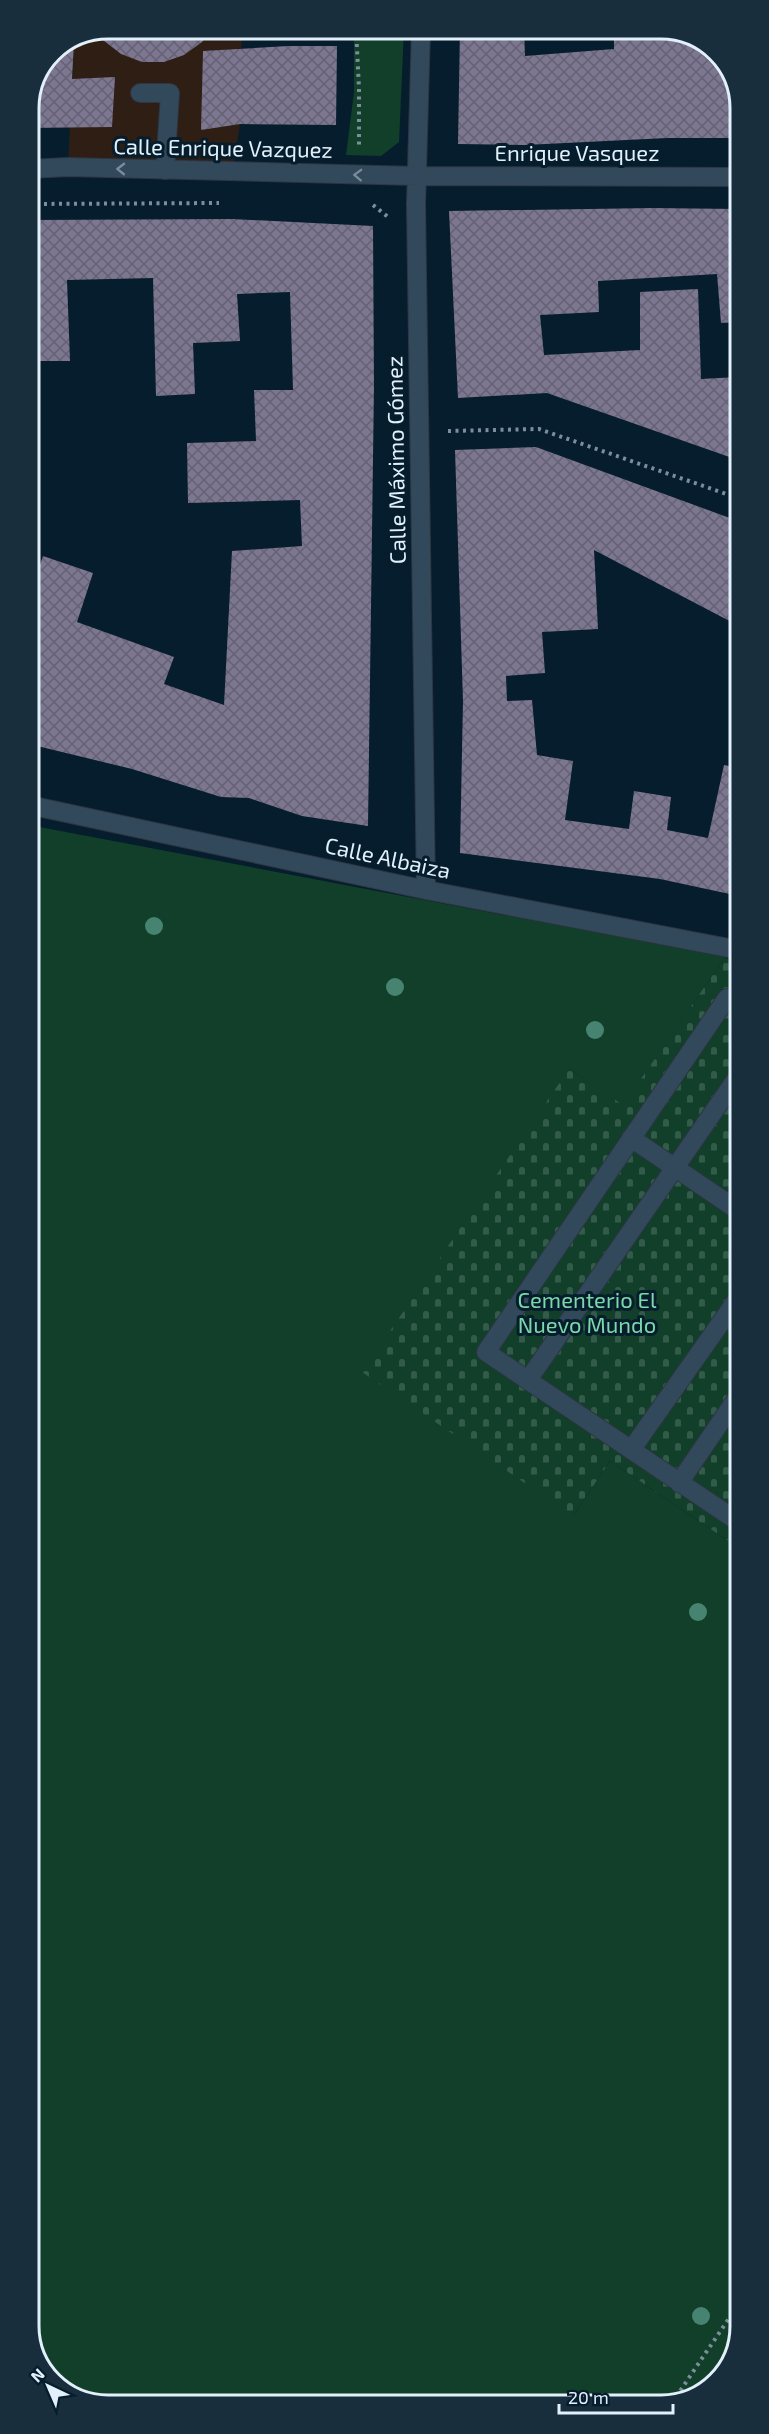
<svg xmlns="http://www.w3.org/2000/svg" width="769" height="2434" viewBox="0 0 769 2434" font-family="'Exo 2',sans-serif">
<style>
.commercial{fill:#2e1e14}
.grass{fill:#113f2a}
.cemetery{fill:url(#cemetery-stones)}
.building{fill:url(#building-cross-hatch)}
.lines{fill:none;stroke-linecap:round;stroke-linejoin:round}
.lane-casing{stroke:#2d3642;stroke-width:20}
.street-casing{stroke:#2d3642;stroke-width:20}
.path{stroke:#7c8e9b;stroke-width:4;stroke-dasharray:3 4.5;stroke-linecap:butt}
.lane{stroke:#32495b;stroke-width:18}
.street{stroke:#32495b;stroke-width:18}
.tree{fill:#468471}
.oneway{stroke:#788c9b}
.labels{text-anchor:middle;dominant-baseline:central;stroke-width:6;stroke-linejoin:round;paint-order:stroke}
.street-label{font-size:22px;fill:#e2f0fb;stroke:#061d2d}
.park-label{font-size:22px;fill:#7bd9a8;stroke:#061d2d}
.rim{fill:none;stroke:#e2f0fb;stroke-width:3}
</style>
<defs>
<pattern id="cemetery-stones" width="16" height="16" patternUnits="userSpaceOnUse" patternTransform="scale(1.5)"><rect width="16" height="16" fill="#113f2a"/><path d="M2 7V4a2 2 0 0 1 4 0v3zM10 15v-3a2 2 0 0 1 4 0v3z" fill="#335b4a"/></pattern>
<pattern id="building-cross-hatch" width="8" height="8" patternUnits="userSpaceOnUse" patternTransform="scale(1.5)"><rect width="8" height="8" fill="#7d7691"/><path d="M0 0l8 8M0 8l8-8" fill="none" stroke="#636172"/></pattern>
</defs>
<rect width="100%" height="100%" fill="#061d2d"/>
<!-- commercial -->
<path class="commercial" d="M108,29H242L240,124L233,171L68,167L74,43Z"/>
<!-- grass -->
<path class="grass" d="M354,29H404L399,142L381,156L346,155L354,92Z
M29,825L725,957L623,1106L569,1069L573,1516L610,1461L740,1549V2326L724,2375L681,2403L103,2405L56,2386L31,2346Z"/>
<!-- cemetery -->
<path class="cemetery" d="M725,957L739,966L740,1549L610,1461L573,1516L362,1372L569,1069L623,1105Z"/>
<!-- building -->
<path class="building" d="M108,29H212L202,42L184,55L164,62H142L121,54L103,40L98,33Z
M460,29H524L525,56L614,49V29H666L713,48L738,88V138H667L525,145L458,144Z
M74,43L72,79L115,77L112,127L29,128V103L52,52Z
M288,46H337L336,125L240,124L201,130L203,51Z
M652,208L738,209V322L721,323L717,274L598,281L599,312L540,315L544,355L640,350V292L698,289L701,379L738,377V460L547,393L458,398L449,211Z
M232,219L373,226L374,386L368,826L302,816L249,798L221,797L132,769L29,744V597L43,556L93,573L77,622L174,657L164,684L224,705L232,551L302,546L300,500L188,503L187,443L256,441L254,390H293L290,292L237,294L240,341L193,343L195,394L156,396L153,278L67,280L70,361H29V220Z
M536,447L738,521L739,626L594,550L598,629L542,632L545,673L506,676L507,701L532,700L537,755L573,761L565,820L629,829L634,791L671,797L667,830L708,838L724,765L739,768V896L660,879L460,853L463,701L455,450Z"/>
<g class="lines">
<!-- lane casing -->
<g class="lane-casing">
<path id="lane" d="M140,93H170L165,170
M739,1006L727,998L486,1352L740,1523
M631,1138L739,1211
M528,1380L739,1075
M631,1450L739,1297
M679,1483L739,1395"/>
</g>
<!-- street casing -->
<g class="street-casing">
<path id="street" d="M421,29L416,204L426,890
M29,169L68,167L416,176L738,177
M29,805L426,890L739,950"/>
</g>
<!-- path -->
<path class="path" d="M356,29L359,88V148
M29,204L219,203
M373,205L388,217
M448,431L539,429L738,498
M672,2403L740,2302"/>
<!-- lane -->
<use href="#lane" class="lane"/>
<!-- street -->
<use href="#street" class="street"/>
</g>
<!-- trees -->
<g class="tree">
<circle cx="154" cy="926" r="9"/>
<circle cx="395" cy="987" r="9"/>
<circle cx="595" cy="1030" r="9"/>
<circle cx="698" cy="1612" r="9"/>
<circle cx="701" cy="2316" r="9"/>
</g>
<!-- one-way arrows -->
<defs><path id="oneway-chevron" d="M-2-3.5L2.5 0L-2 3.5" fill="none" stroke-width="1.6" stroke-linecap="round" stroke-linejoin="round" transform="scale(1.5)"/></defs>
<g class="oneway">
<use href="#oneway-chevron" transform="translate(121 169) rotate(-179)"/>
<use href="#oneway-chevron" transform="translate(358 175) rotate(-178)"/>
</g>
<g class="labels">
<!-- street labels -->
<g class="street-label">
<text transform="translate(223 147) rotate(1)">Calle Enrique Vazquez</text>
<text x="577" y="152">Enrique Vasquez</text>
<text transform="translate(395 460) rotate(-91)">Calle Máximo Gómez</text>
<text transform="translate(388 857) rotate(12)">Calle Albaiza</text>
</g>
<!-- park labels -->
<g class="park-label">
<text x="587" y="1299">Cementerio El<tspan x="587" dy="25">Nuevo Mundo</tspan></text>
</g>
</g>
<!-- crop -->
<path d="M0 0H769V2434H0ZM108 39H661A69 69 0 0 1 730 108V2326A69 69 0 0 1 661 2395H108A69 69 0 0 1 39 2326V108A69 69 0 0 1 108 39Z" fill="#182e3d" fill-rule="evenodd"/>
<path class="rim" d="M108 39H661A69 69 0 0 1 730 108V2326A69 69 0 0 1 661 2395H108A69 69 0 0 1 39 2326V108A69 69 0 0 1 108 39Z"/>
<!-- north arrow -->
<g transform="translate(48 2386) rotate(316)" stroke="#061d2d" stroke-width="4.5" paint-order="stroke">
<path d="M0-4.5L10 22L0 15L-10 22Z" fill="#e2f0fb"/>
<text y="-9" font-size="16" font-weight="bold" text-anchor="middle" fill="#e2f0fb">N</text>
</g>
<!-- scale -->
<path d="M559 2404v9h114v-9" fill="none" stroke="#e2f0fb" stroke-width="3"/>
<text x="568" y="2404" font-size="18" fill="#e2f0fb" stroke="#061d2d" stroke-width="4.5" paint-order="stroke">20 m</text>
</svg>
